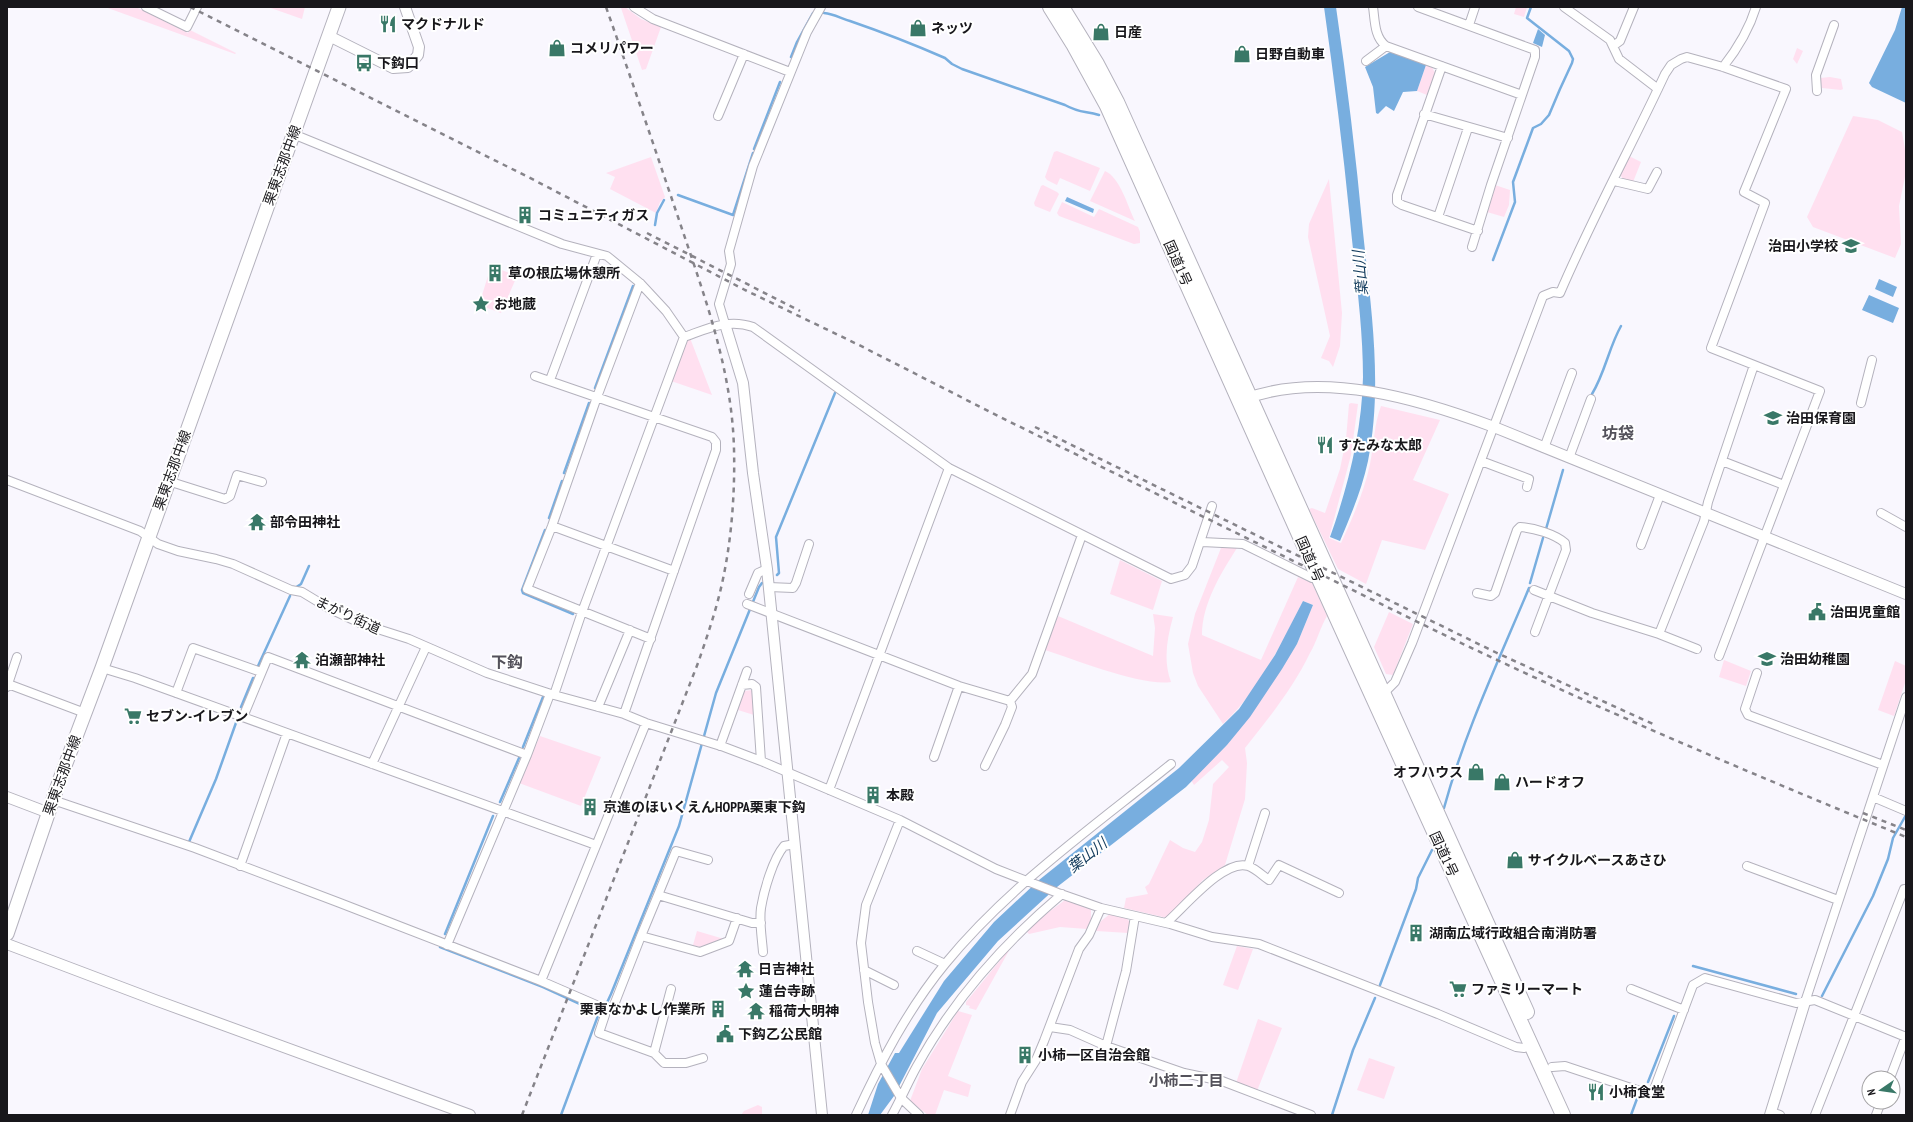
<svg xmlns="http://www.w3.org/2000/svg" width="1913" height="1122" viewBox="0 0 1913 1122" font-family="'PT Sans Narrow','Noto Sans JP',sans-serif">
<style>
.green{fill:#ffe0f0}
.water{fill:#78aedf}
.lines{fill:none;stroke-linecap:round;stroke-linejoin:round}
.stream{stroke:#78aedf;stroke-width:2.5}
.minor-casing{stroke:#b4b2bd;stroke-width:10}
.tertiary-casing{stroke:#b4b2bd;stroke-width:12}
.primary-casing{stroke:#b4b2bd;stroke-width:15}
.trunk-casing{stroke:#b4b2bd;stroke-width:16}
.minor{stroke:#fff;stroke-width:8}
.tertiary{stroke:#fff;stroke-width:10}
.primary{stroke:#fff;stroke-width:13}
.trunk{stroke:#fff;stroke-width:14}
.rail{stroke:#858389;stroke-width:2.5;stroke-dasharray:5 5;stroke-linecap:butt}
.labels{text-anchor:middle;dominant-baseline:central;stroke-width:4;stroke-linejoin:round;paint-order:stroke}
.poi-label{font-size:14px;font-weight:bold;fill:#18171b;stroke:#fff;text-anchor:start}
.street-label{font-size:14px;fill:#18171b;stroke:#fff}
.water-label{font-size:15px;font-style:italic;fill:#133c5d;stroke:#fff}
.neighbourhood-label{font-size:15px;font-weight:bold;fill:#54525b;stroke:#fff}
.quarter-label{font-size:16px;font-weight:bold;fill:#54525b;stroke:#fff}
</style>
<rect width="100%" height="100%" fill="#f9f7fe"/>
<!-- green -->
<path class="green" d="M105,7H136L188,33L190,30L236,53L235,54Z
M268,7H305L302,19Z
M625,7L641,19L661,27L646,69L642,70L621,8Z
M1516,7H1527L1524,17L1514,14Z
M1797,48L1803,51L1797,64L1793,59Z
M1426,65L1432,67L1435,73L1427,95L1417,91Z
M1830,77L1841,79L1843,89L1841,90L1822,88L1820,78Z
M1853,116L1878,120L1902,132L1906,155V172L1899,206L1901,244L1895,258L1813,227L1807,217Z
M1057,151L1100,168L1090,191L1060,178L1057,185L1047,180L1045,177L1054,152Z
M1629,156L1641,162L1633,182L1622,178L1620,173Z
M651,157L665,197L660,202L656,213L610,189L615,177L606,173Z
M1105,171C1120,177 1128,207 1135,221L1090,201Z
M1329,179L1342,313L1340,346L1333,367L1329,361L1321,358L1330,336L1308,237L1309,224Z
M1043,185L1057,192L1059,194L1050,212L1035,206L1034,203L1041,186Z
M1495,185L1510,190L1509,205L1504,217L1487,212Z
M1062,202L1094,217L1099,209L1138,227L1140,232V243L1134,244L1059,216L1057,213Z
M491,266L517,276L501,313L479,305Z
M690,338L712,395L671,381L685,342Z
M1351,403L1358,404L1351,455L1329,538L1341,543C1353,517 1364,492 1370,464C1374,445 1374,424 1381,406L1440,420L1413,480L1449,494L1425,550L1382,540L1366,584L1338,569L1309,509L1312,508L1325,513L1340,469L1346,439L1349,404Z
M1221,548H1237C1221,573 1202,604 1202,635L1261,660L1298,577L1312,583L1327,616C1320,628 1317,641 1310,653C1293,688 1269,718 1245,748L1247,763L1245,799L1225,865L1203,880L1167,918L1124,908L1126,898L1148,894L1145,887L1149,884L1170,840L1183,848L1195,852L1202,842L1209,820L1213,784L1229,767L1222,760L1194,785L1191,780L1227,745L1236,733L1297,644L1313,605L1303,601C1281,645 1259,690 1223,724L1198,686L1193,673L1188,644L1195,614Z
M1120,560L1162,581L1153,610L1110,594Z
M1389,612L1413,624L1393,675L1386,674L1374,647Z
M1153,614L1173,617C1167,639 1163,660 1171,682C1144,687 1073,659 1045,650L1058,616L1153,656L1155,628Z
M1724,660L1751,671L1746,686L1719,677Z
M1895,661L1906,666V680L1894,716L1878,710Z
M752,690L754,715L738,710L744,691Z
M540,736L601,757L581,806L519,783Z
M1065,900L1091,909V922L1087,929L1060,927L1029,934L1027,932L1038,920Z
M1110,914L1127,918L1130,923L1128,933L1096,931L1101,921Z
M697,931L724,939L699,947L693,945Z
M1237,946L1253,949L1238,990L1223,985Z
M1011,947L976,1010L969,1008L970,1006L966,1005V1002Z
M958,1011L972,1015L948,1076L971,1085L968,1097L944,1090L935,1115H928L910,1101L922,1069Z
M1258,1019L1282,1028L1257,1091L1236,1083Z
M1369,1058L1395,1067L1384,1099L1357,1090Z
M758,1105L762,1107V1115H741L744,1111Z"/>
<!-- water -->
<path class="water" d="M1324,7H1336C1347,82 1356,157 1363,232C1371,308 1383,386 1368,461C1362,489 1351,515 1340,541L1330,537C1348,487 1362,431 1363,377C1363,325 1355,272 1350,220C1343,149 1334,78 1324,7Z
M1902,7H1906V103L1872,87L1869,83L1895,30Z
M1538,29L1545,35L1542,47L1533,43Z
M1390,52L1426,65L1417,91L1403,92L1394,111L1386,106L1378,114L1376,113L1373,87L1365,67Z
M1067,197L1094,209L1093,213L1065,201Z
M1879,279L1897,287L1893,297L1875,289Z
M1869,295L1899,308L1893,323L1862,310Z
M1303,601L1313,605L1297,644L1282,669L1250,717L1227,745L1186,787L1057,887L998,941L937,1013L894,1096L880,1115H868L878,1084L895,1053H899L944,981L994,922L1039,880L1179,768L1239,709L1275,655Z"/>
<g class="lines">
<!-- stream -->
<path class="stream" d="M824,13C834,14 840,18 850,21C882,32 913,44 945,58L952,64L962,69L1065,105C1079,113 1085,111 1099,115
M791,57L797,42L813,13
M754,149L780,82
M678,195L733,215L753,153
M655,225L657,213L664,200
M1493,260L1515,202L1513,182L1533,128L1541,124L1549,115L1560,89L1572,63L1573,59L1569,51L1527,18L1531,7
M595,388L633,286
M1592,394C1605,373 1609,347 1621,326
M564,473L589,403
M549,518L562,481
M1546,529L1563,470
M545,530L522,590L523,593L573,614
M777,575L779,573L776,537L835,393
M1530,583L1543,538
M295,588L301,584L309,566
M258,666L290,596
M241,707L253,678
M523,747L543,697
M500,802L519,758
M1444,808C1465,731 1499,660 1529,588
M189,842L216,779L237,720
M445,934L493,816
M440,947L543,987L580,1004
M1693,966L1796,994
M1380,985L1416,889L1418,878L1432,850
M1822,996L1873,896L1888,859L1893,838L1906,815
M599,1013L605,1007L611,994L679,826L716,693L759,587L762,583
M1648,1082L1674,1016
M561,1115L599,1013L584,1006
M1332,1115L1353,1050L1375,998
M1631,1115L1638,1096"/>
<!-- minor casing -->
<g class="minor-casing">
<path id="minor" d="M146,7L187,27L197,7
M634,7L653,19L790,72
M1373,7C1375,20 1374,37 1386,46L1522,95
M1418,7L1535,50V57L1491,185L1472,247
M1564,7L1610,40L1619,59L1658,89
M1469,25L1475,7
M1613,46L1620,41L1634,7
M1366,61L1386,46
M1442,66L1397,195V202L1402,205L1478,231
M1723,67C1738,48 1749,30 1756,7
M1817,91L1816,75L1834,25
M1424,114L1508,138
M718,116L744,54
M293,134L562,244L607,256L640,283L666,311L684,337
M1614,181L1648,189L1657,172
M1438,217L1468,128
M640,283L597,397L552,526L527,589L651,639
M725,324L719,304L731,264L729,251L753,166L807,32L821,7
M535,376L712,437L716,442V450L624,714
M550,380L597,254
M1861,403L1872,360
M1544,448L1572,373
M1569,458L1591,399
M1481,461L1529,479L1527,487
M1722,461L1784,485
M7,480L140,531L158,544L178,551L216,559L233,564L291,590L302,592L330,609L362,624L409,639L487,673L554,695L582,612L684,337C707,329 728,318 753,327L949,468L1171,579L1185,575L1192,566L1212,506
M168,481L225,499L230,496L237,475L262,482
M1881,513L1906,527
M552,526L674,571
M1202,542L1243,544L1312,578L1318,577
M1641,545L1660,495
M769,587L793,588L796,583L809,544
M1534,590L1592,613L1659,634L1704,521L1708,502L1754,365
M1477,593L1491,596L1495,593L1517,530L1520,527C1534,528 1555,534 1565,543L1566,550L1535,632
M749,594L758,573L767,569
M747,604L959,686L1010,701
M1659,634L1697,649
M102,668L135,678L596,845
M1757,673L1745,709L1748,715L1883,765
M8,684L85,713
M742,685L752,684L756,687L761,761
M7,687L17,657
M176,693L193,648L261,672
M554,695L624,714L646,723L724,747L761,761L900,820L996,869L1058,893L1101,908L1170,924L1212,937L1259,944L1438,1014L1516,1047L1524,1048L1532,1045
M1382,695L1395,682L1412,643L1543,296L1553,292L1560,293C1592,218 1631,147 1665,74L1671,65L1681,59L1687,57L1723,67L1786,89L1744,192L1765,203L1711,348L1820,391L1719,656
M1010,701L1032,674L1082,535
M598,707L630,630
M243,717L268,657L527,755
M720,746L747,671
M934,757L959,686
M372,764L426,647
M985,766L1005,725L1012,707L1010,701
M829,790L949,468
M1873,797L1906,811
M53,800L195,848L340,903L541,981L601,1007L605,1015L599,1033L654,1053L671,989
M900,820L866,905L861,943L868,1002L875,1043L881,1064L901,1098L919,1115
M708,860L676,851L658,895L752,923H761
M240,866L287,733
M1248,866L1265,813
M1747,866L1838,900
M658,895L641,936L700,952L729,941L737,918
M1166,923C1183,909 1224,858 1248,866C1255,868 1263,876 1269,880L1279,865L1339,893
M447,945L527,755L550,694
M917,951L945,964
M763,952C762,938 759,922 761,908C764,890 773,859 784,846L795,844
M864,970L894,985
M541,981L646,723
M1631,989L1684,1010
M1805,1002L1906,697
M614,1005L641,936
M1050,1027L1070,1030L1106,1046L1184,1073L1222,1081L1311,1115
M1106,1046L1126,971L1135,916
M654,1053L664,1063H686L703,1058
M1552,1067L1565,1066L1652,1095L1693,985L1705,978L1796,1003L1815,1000L1906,1037
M1890,1078L1906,1036
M1771,1112L1780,1115
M856,1115C880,1063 908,1009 945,964C1009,886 1093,827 1171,764
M892,1115C901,1099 908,1082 917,1066C954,999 1004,943 1062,894
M1010,1115L1022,1082L1036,1060L1044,1041L1079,949L1089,935L1101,908
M1815,1115L1904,889H1906
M1876,1115L1881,1102"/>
</g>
<!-- tertiary casing -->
<g class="tertiary-casing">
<path id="tertiary" d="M329,36L393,68L408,67L418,55L419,47L405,7
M725,324L743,383L753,473L767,569L822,1115
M1245,399C1323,370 1419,399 1494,427L1906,594
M7,797L49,813
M7,944L155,1000L470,1115
M1770,1115L1805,1002"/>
</g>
<!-- primary casing -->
<g class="primary-casing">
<path id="primary" d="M7,934L60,779L102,668L339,7"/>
</g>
<!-- trunk casing -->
<g class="trunk-casing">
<path id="trunk" d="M1050,7L1073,44L1107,106L1318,577L1563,1115
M1062,7L1097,64L1117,102L1527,1012"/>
</g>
<!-- minor -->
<use href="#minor" class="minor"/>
<!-- tertiary -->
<use href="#tertiary" class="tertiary"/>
<!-- primary -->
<use href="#primary" class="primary"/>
<!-- trunk -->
<use href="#trunk" class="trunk"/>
<!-- rail -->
<path class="rail" d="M190,7L534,180L745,290L859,345L1000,417L1428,627C1584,703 1745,771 1906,837
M647,233L800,311
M1035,427L1497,653L1653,724
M1863,813L1906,830
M522,1115L698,663C708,634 718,605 724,574C732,534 735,490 734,449C732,369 704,295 679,220C655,149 631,78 606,7"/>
</g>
<!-- icons -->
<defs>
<g id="restaurant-bare" transform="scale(1.38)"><path d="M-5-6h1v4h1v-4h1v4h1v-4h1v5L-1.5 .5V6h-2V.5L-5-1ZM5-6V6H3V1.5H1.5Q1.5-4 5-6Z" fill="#397867" stroke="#fff" stroke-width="2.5" paint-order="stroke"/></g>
<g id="shop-bare" transform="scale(1.38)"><path d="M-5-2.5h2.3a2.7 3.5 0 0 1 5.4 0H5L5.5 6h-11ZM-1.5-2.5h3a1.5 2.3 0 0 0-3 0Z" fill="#397867" stroke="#fff" stroke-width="2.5" paint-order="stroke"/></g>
<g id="bus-bare" transform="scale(1.38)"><path d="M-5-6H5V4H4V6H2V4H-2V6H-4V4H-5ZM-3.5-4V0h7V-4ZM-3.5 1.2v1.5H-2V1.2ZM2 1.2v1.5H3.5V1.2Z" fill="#397867" stroke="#fff" stroke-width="2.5" paint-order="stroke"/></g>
<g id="building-bare" transform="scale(1.38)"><path d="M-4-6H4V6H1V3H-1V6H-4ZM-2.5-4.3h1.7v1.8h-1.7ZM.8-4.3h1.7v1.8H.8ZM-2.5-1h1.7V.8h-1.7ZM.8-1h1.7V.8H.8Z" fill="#397867" stroke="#fff" stroke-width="2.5" paint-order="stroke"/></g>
<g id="school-bare" transform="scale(1.38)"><path d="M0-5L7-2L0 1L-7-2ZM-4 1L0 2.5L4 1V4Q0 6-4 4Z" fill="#397867" stroke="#fff" stroke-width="2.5" paint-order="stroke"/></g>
<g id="sight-bare" transform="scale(1.38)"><path d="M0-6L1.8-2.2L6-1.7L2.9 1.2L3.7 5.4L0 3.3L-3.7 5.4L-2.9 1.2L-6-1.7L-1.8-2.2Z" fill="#397867" stroke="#fff" stroke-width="2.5" paint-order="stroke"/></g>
<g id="temple-bare" transform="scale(1.38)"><path d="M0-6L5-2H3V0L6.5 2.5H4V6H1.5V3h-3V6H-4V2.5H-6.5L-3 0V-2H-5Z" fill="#397867" stroke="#fff" stroke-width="2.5" paint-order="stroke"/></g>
<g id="civic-bare" transform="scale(1.38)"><path d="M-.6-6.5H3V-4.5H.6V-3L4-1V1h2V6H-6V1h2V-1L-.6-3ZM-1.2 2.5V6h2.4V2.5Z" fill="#397867" stroke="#fff" stroke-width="2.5" paint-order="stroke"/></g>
<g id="supermarket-bare" transform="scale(1.38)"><path d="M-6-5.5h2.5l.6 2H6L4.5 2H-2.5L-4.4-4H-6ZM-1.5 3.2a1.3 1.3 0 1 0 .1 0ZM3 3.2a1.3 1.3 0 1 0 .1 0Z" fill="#397867" stroke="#fff" stroke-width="2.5" paint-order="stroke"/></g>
</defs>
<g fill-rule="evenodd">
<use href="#restaurant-bare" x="388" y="24"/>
<use href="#shop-bare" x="918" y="28"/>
<use href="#shop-bare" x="1101" y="32"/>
<use href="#shop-bare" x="557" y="48"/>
<use href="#shop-bare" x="1242" y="54"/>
<use href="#bus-bare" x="364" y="63"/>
<use href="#building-bare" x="525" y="215"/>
<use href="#school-bare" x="1851" y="246"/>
<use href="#building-bare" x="495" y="273"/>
<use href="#sight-bare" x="481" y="304"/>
<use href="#school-bare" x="1773" y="418"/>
<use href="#restaurant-bare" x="1325" y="445"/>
<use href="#temple-bare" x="257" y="522"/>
<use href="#civic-bare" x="1817" y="612"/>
<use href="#school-bare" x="1767" y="659"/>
<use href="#temple-bare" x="302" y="660"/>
<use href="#supermarket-bare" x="133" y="716"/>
<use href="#shop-bare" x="1476" y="772"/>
<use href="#shop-bare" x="1502" y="782"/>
<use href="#building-bare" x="873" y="795"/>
<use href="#building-bare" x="590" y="807"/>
<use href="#shop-bare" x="1515" y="860"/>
<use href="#building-bare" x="1416" y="933"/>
<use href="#temple-bare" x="745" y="969"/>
<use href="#supermarket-bare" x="1458" y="989"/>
<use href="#sight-bare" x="746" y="991"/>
<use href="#building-bare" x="718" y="1009"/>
<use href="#temple-bare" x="756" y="1011"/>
<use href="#civic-bare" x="725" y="1034"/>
<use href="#building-bare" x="1025" y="1055"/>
<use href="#restaurant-bare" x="1596" y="1092"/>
</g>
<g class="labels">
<!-- poi labels -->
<g class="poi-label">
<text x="401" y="24">マクドナルド</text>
<text x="931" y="28">ネッツ</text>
<text x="1114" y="32">日産</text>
<text x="570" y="48">コメリパワー</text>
<text x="1255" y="54">日野自動車</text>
<text x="377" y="63">下鈎口</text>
<text x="538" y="215">コミュニティガス</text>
<text x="1838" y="246" text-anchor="end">治田小学校</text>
<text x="508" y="273">草の根広場休憩所</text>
<text x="494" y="304">お地蔵</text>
<text x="1786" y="418">治田保育園</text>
<text x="1338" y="445">すたみな太郎</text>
<text x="270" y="522">部令田神社</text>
<text x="1830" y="612">治田児童館</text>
<text x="1780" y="659">治田幼稚園</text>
<text x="315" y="660">泊瀬部神社</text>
<text x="146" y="716">セブン-イレブン</text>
<text x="1463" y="772" text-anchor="end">オフハウス</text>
<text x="1515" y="782">ハードオフ</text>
<text x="886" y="795">本殿</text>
<text x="603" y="807">京進のほいくえんHOPPA栗東下鈎</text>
<text x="1528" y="860">サイクルベースあさひ</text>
<text x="1429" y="933">湖南広域行政組合南消防署</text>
<text x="758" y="969">日吉神社</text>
<text x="1471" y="989">ファミリーマート</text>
<text x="759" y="991">蓮台寺跡</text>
<text x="705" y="1009" text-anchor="end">栗東なかよし作業所</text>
<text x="769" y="1011">稲荷大明神</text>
<text x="738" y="1034">下鈎乙公民館</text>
<text x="1038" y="1055">小柿一区自治会館</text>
<text x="1609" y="1092">小柿食堂</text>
</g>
<!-- street labels -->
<g class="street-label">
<text transform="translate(282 165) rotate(-70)">栗東志那中線</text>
<text transform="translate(1178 263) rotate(66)">国道1号</text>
<text transform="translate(172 470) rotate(-70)">栗東志那中線</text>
<text transform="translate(1310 559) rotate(66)">国道1号</text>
<text transform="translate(348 615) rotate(25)">まがり街道</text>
<text transform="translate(62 775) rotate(-70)">栗東志那中線</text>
<text transform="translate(1444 854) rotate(65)">国道1号</text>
</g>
<!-- water labels -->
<g class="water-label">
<text transform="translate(1360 273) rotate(-95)">葉山川</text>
<text transform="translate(1087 855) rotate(-38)">葉山川</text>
</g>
<!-- neighbourhood labels -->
<g class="neighbourhood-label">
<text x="1186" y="1080">小柿二丁目</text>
</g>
<!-- quarter labels -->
<g class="quarter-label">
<text x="1618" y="433">坊袋</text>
<text x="507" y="662">下鈎</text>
</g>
</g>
<!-- border -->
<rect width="1913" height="1122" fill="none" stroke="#18171b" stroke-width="16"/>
<!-- north arrow -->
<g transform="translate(1881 1090) rotate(257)"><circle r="19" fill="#ffffff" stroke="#a3a2a4"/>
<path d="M0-3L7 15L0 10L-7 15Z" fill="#397867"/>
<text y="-6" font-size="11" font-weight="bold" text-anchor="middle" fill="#18171b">N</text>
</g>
</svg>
